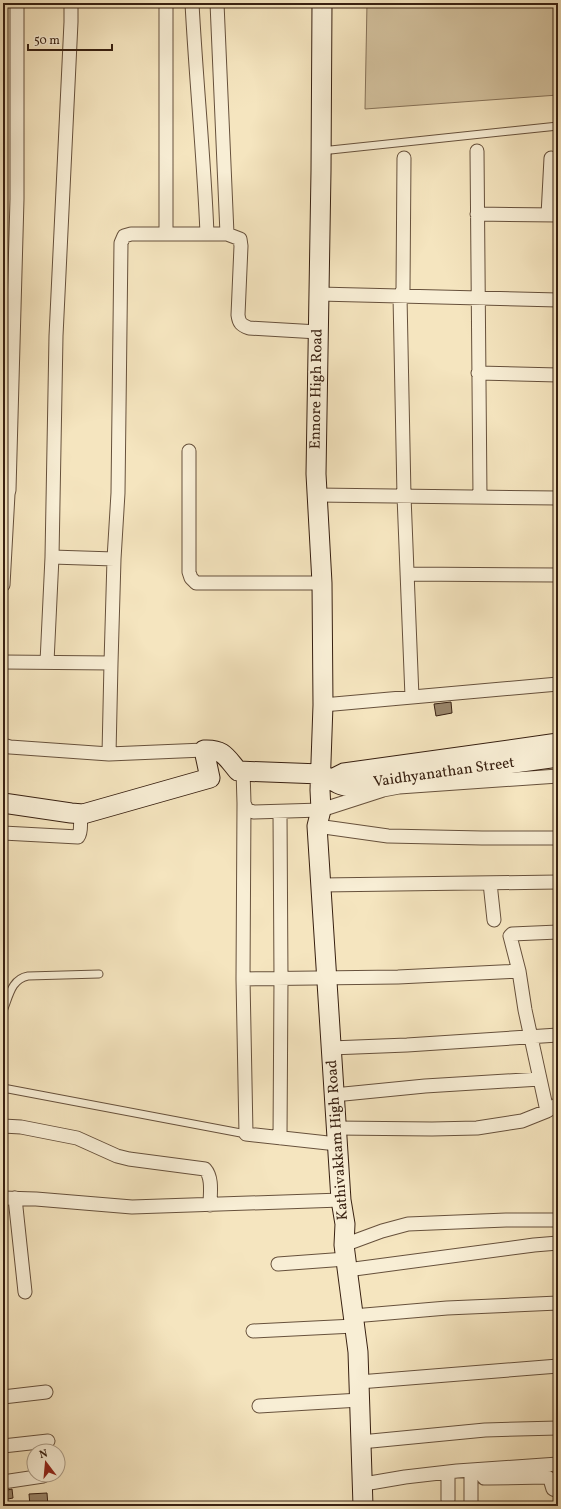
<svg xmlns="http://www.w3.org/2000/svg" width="561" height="1509" viewBox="0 0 561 1509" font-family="Vollkorn,serif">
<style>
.green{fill:#d5c4a1;stroke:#867259}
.building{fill:#9a866b;stroke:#382011}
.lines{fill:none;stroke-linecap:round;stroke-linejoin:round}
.lane-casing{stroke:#67513c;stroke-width:9}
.street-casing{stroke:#67513c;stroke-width:15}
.secondary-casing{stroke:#382011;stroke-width:21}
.lane{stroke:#f8eed5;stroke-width:7}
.street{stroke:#f8eed5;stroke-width:13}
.secondary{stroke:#f8eed5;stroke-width:19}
.labels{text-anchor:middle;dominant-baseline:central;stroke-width:3;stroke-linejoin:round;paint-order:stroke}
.street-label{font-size:15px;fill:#382011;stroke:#f8eed5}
</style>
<rect width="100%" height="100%" fill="#f5e5bf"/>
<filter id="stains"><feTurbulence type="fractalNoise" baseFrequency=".005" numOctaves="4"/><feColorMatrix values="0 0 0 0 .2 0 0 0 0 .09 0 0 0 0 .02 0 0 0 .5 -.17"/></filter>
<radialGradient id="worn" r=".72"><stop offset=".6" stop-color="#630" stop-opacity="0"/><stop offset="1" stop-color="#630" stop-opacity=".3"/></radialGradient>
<!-- green -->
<path class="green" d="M367,3H558V95L365,109Z"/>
<!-- building -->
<path class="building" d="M451,702L452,713L436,716L434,704Z
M12,1489L13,1498L3,1500V1491Z
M47,1493L48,1506H30L29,1494Z"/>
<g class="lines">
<!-- lane casing -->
<g class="lane-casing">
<path id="lane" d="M321,151L558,126
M3,1011C9,997 11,979 28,976L99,974
M3,1088L246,1134"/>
</g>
<!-- street casing -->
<g class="street-casing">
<path id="street" d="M217,3L227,234
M477,151L480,497
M404,158L403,289L400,296L404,496L412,697
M477,214L558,215
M548,215L551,158
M166,233V3
M207,234H227L240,239L241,246L238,315C239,323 241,325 249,328L318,332
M319,294L558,300
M478,373L558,375
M189,451V572L191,578L196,583H322
M3,494H8L9,490L17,199V3
M317,495L558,498
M52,557L114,559L118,493L121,243L124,236L131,234H207C204,157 196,80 192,3
M407,574L558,575
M3,585L8,494
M3,662L111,663L109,754L204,750
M47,662L52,557L56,336L71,22V3
M111,663L114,559
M323,705L558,684
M3,745L10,747L109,754
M243,770L244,803L247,810L254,812L321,810L383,790L399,787L558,776
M244,803L243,979L246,1134L337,1144
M280,813L281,979L280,1138
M317,826L388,836L482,838H558
M3,833L78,837C83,830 78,821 83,814
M490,883L494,920
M321,885L558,882
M243,979L398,977L519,971
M331,1048L407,1045L558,1035
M334,1095L425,1086L540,1079
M547,1111L525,1010L519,971L510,936L512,934L558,932
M3,1126L21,1127L77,1138L117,1156L129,1159L205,1169C213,1178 210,1194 210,1205
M336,1128L432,1129L477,1128L522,1121L547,1111L558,1104
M3,1198L36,1199L132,1207L341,1200
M15,1198L25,1292
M344,1245L382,1231L408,1224L506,1220H558
M278,1264L346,1259
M347,1270L534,1245L558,1243
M353,1316L447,1308L558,1303
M253,1331L354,1326
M359,1382L558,1366
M3,1397L46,1392
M259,1406L360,1400
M361,1442L485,1430L558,1428
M3,1446L48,1441
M482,1470V1475L484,1478H489L547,1477L550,1479L553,1489L558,1491
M448,1472V1500
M3,1482L43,1476
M364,1484L405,1477L457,1471L558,1464
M471,1502V1470"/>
</g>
<!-- secondary casing -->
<g class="secondary-casing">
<path id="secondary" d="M322,3L321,171L316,474L322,583L323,705L320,790L321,810L317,826L341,1200L345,1224L344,1245L358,1352L363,1506
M332,779L344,773L558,743
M3,803L71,813L83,814L210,778L204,750C224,749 226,757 238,771L321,774C329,778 339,786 347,786L558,757"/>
</g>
<!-- lane -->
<use href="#lane" class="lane"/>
<!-- street -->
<use href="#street" class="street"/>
<!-- secondary -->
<use href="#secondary" class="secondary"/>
</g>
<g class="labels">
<!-- street labels -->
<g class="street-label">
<text transform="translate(317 389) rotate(-89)">Ennore High Road</text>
<text transform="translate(444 773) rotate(-8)">Vaidhyanathan Street</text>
<text transform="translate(338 1140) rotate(-94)">Kathivakkam High Road</text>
</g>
</g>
<!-- margin -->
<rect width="561" height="1509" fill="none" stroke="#f5e5bf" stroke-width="16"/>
<rect x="4" y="4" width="553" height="1501" fill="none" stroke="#382011" stroke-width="2"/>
<rect x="8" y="8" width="545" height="1493" fill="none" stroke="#382011"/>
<!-- north arrow -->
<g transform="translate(46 1463) rotate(344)"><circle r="19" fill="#f8eed5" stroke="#ab9c87"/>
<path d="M0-3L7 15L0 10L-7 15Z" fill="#8f2418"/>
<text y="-6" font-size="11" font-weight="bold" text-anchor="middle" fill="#382011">N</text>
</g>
<!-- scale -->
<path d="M28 44v6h84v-6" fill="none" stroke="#382011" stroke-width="2"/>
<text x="34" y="44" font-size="12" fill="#382011" stroke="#f8eed5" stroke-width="3" paint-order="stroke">50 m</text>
<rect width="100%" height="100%" filter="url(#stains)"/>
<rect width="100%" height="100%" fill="url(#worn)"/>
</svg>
